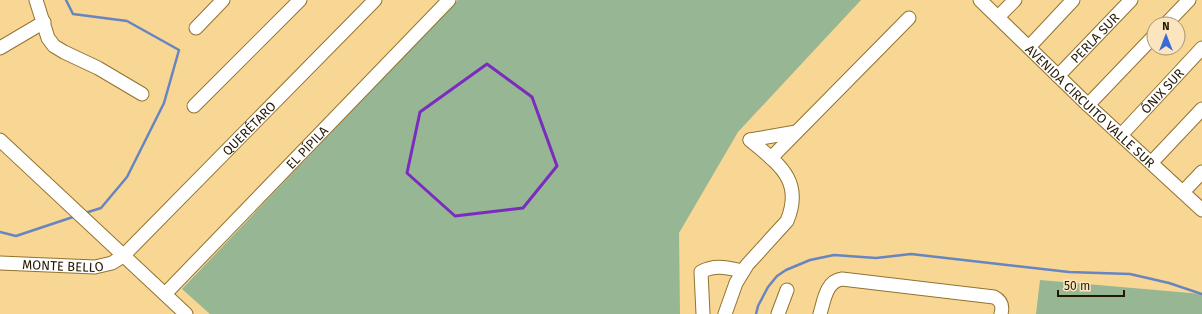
<svg xmlns="http://www.w3.org/2000/svg" width="1202" height="314" viewBox="0 0 1202 314" font-family="'Fira Sans',sans-serif">
<style>
.green{fill:#96b694}
.lines{fill:none;stroke-linecap:round;stroke-linejoin:round}
.stream{stroke:#6785c0;stroke-width:2.5}
.minor-casing{stroke:#927330;stroke-width:15}
.minor{stroke:#fff;stroke-width:13}
.marked{fill:none;stroke:#7b2cbf;stroke-width:3;stroke-linejoin:round}
.labels{text-anchor:middle;dominant-baseline:central;stroke-width:4;stroke-linejoin:round;paint-order:stroke}
.street-label{font-size:13px;fill:#251800;stroke:#fae5be}
</style>
<rect width="100%" height="100%" fill="#f8d693"/>
<!-- green -->
<path class="green" d="M458,0H861L738,132L679,233L680,314H210L182,289Z
M1040,280L1202,294V314H1036Z"/>
<g class="lines">
<!-- stream -->
<path class="stream" d="M66,0L73,14L127,21L179,50L164,103L127,177L101,208L85,213
M0,232L16,236L76,216
M756,314L758,306L768,287L777,276L786,270L810,260L834,255L876,258L911,254L1069,272L1130,274L1169,283L1202,294"/>
<!-- minor casing -->
<g class="minor-casing">
<g id="minor">
<path d="M36,0L48,38L54,46L64,52L98,68L142,94"/>
<path id="s1" d="M980,0L1088,105L1202,210"/>
<path d="M998,17L1015,0"/>
<path d="M1166,24L1189,0"/>
<path d="M196,28L223,0"/>
<path d="M1029,47L1073,0"/>
<path d="M0,48L44,22"/>
<path id="s2" d="M1058,76L1131,0"/>
<path d="M1088,105L1154,36"/>
<path d="M194,106L300,0"/>
<path id="s3" d="M1122,134L1202,48"/>
<path d="M0,140L186,314"/>
<path d="M750,140L796,132"/>
<path d="M771,158L909,18"/>
<path d="M1152,162L1202,109"/>
<path d="M1183,192L1202,172"/>
<path id="s4" d="M0,263L95,267L112,263L123,256L375,0"/>
<path id="s5" d="M165,294L449,0"/>
<path d="M703,314L701,272C715,264 728,268 743,271"/>
<path d="M725,314L736,283L747,265L787,221C804,180 778,164 750,140"/>
<path d="M778,314L787,290"/>
<path d="M820,314C824,301 826,281 842,279L994,297C1002,301 1003,306 1001,314"/>
</g>
</g>
<!-- minor -->
<use href="#minor" class="minor"/>
</g>
<!-- marked area -->
<path class="marked" d="M487,64L532,97L557,166L523,208L455,216L407,173L420,112Z"/>
<g class="labels">
<!-- street labels -->
<g class="street-label">
<text stroke="none"><textPath href="#s2" startOffset="53">PERLA SUR</textPath></text>
<text stroke="none"><textPath href="#s3" startOffset="59">ÓNIX SUR</textPath></text>
<text stroke="none"><textPath href="#s1" startOffset="153">AVENIDA CIRCUITO VALLE SUR</textPath></text>
<text stroke="none"><textPath href="#s4" startOffset="305">QUERÉTARO</textPath></text>
<text stroke="none"><textPath href="#s5" startOffset="204">EL PÍPILA</textPath></text>
<text stroke="none"><textPath href="#s4" startOffset="63">MONTE BELLO</textPath></text>
</g>
</g>
<!-- north arrow -->
<g transform="translate(1166 36)"><circle r="19" fill="#fae5be" stroke="#a59372"/>
<path d="M0-3L7 15L0 10L-7 15Z" fill="#386ada"/>
<text y="-6" font-size="11" font-weight="bold" text-anchor="middle" fill="#251800">N</text>
</g>
<!-- scale -->
<path d="M1058 290v6h66v-6" fill="none" stroke="#251800" stroke-width="2"/>
<text x="1064" y="290" font-size="12" fill="#251800" stroke="#fae5be" stroke-width="3" paint-order="stroke">50 m</text>
</svg>
